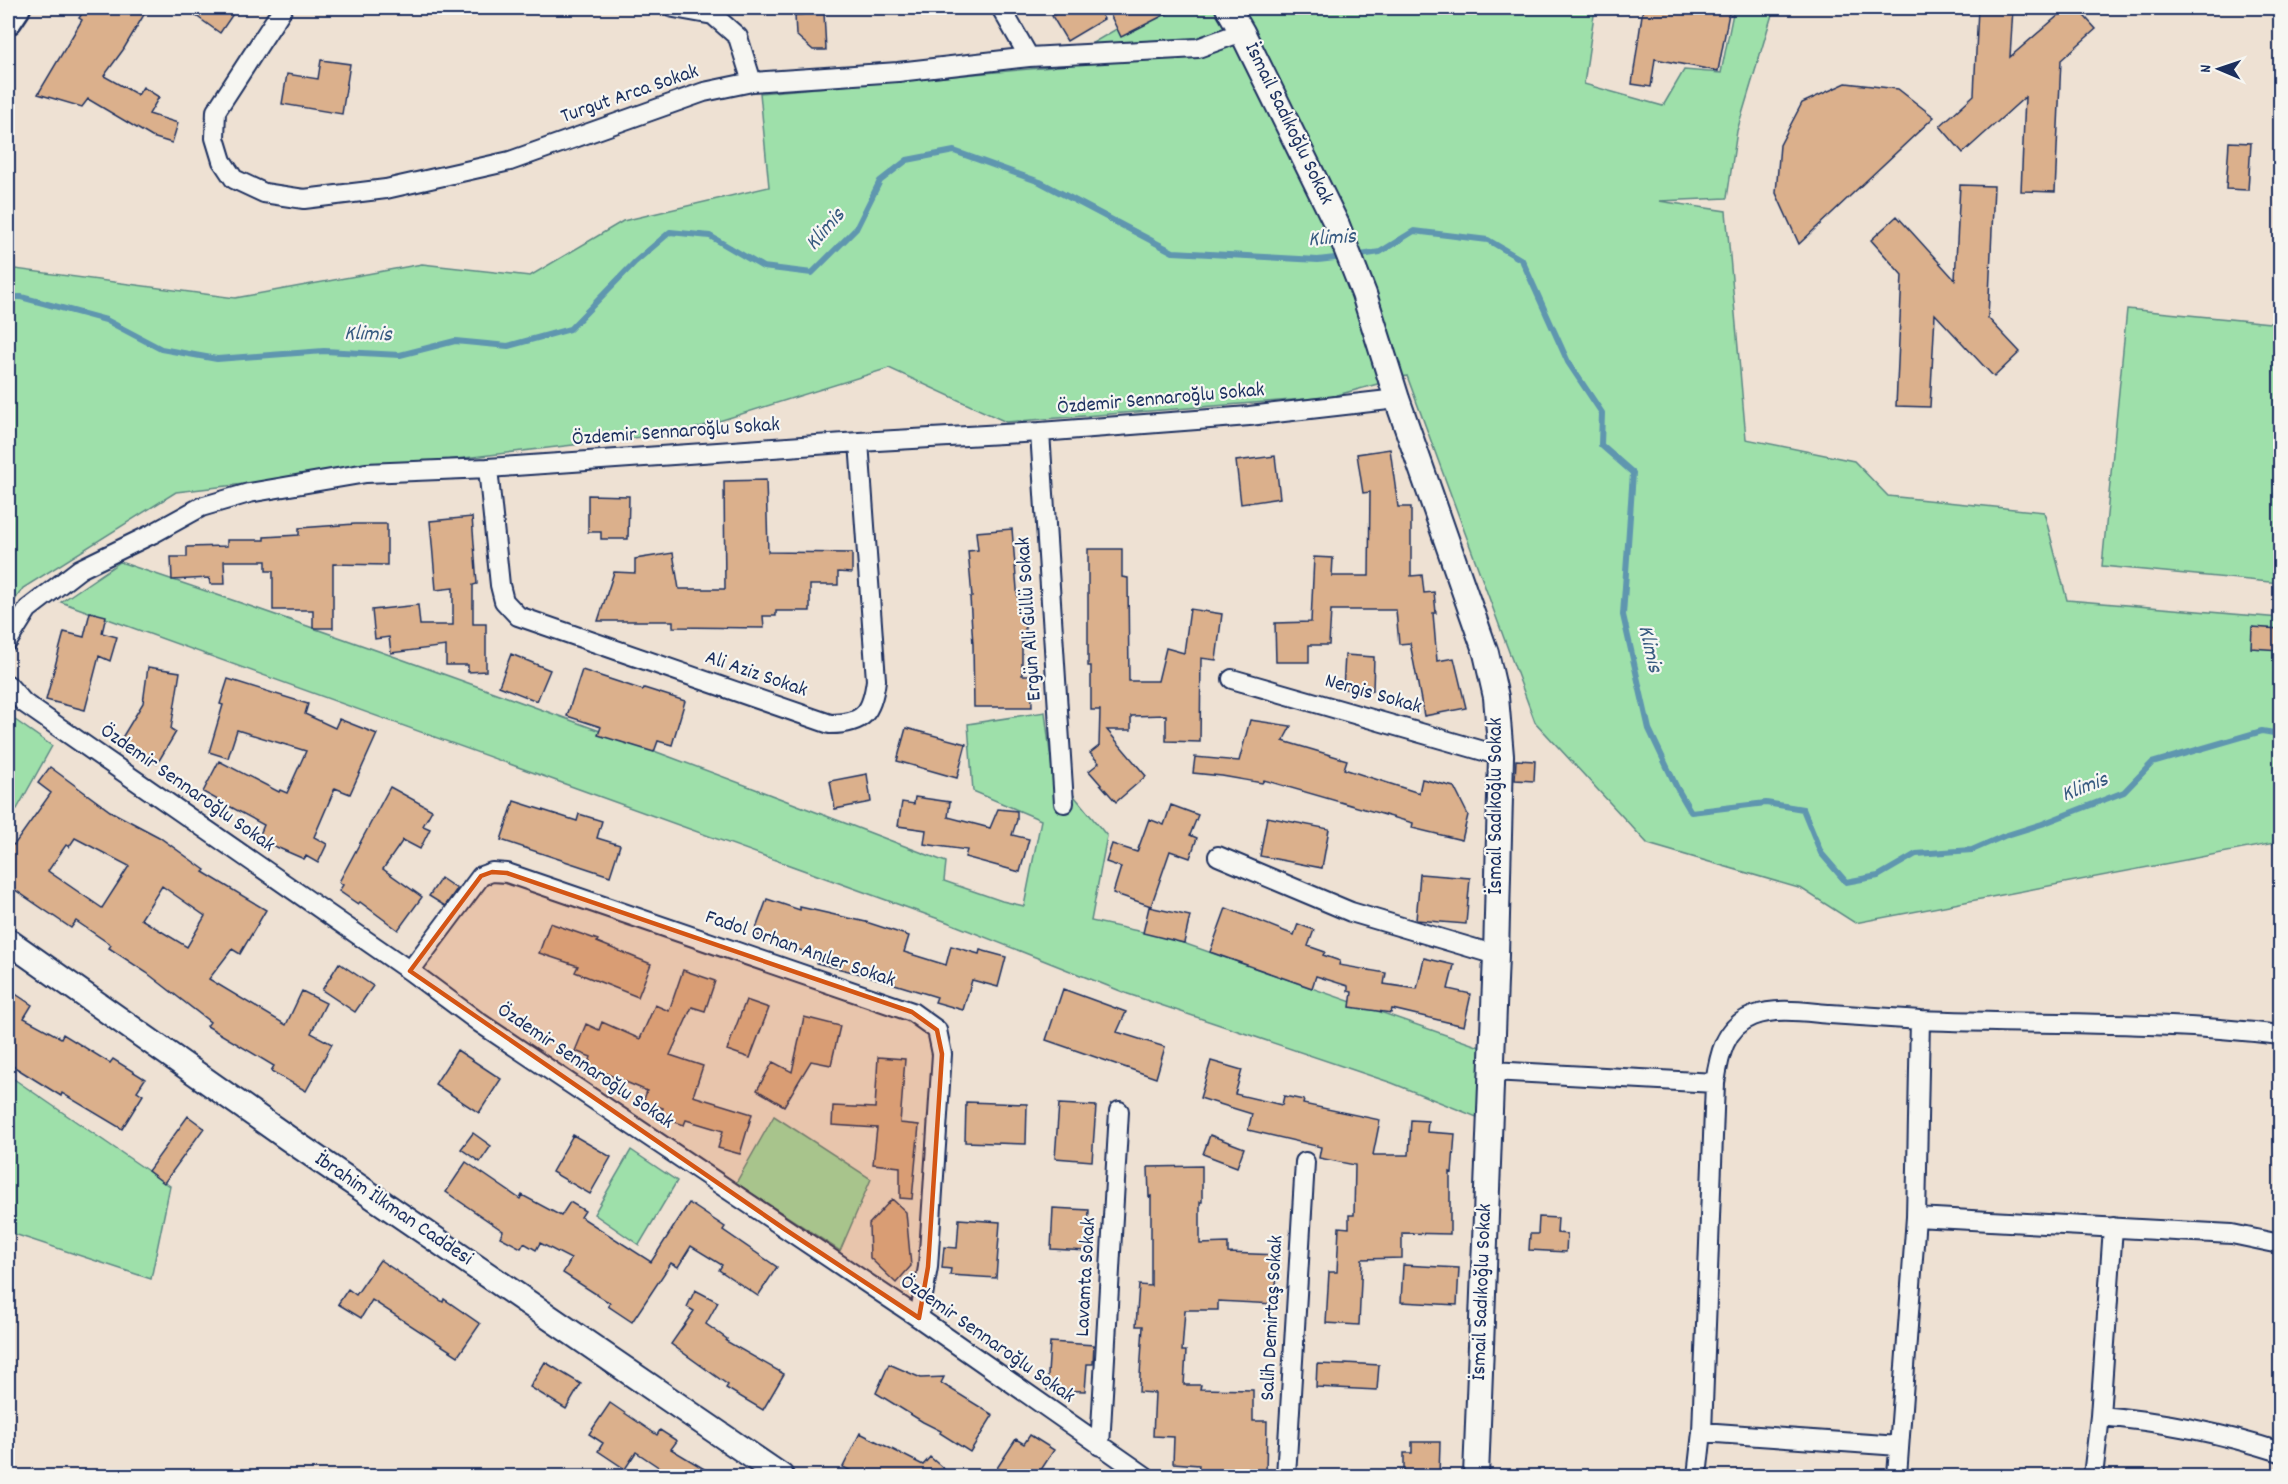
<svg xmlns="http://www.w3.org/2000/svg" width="2288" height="1484" viewBox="0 0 2288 1484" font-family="Dekko,sans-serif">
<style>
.green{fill:#9ee0aa;stroke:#5c8884;stroke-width:1.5}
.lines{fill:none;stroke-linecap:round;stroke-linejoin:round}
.stream{stroke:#5e96af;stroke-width:6}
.building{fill:#dbb08c;stroke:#1b2f5e;stroke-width:1.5;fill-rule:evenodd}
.street-casing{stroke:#1b2f5e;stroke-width:22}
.secondary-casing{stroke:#1b2f5e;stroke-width:28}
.primary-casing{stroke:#1b2f5e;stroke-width:32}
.street{stroke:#f6f6f2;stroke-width:18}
.secondary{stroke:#f6f6f2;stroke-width:24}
.primary{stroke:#f6f6f2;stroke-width:27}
.marked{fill:#d45514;fill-opacity:0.2;stroke:#d45514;stroke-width:4.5;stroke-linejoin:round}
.labels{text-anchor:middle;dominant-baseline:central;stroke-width:4.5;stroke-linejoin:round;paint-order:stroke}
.street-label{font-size:21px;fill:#1b2f5e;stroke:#f6f6f2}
.water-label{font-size:22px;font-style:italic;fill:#375a80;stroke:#f6f6f2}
</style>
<rect width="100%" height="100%" fill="#eee1d3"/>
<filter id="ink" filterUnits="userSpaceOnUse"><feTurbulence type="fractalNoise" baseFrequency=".0167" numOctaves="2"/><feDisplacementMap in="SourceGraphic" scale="12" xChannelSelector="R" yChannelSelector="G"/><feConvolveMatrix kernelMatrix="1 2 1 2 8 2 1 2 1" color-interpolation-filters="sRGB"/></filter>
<g filter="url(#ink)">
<!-- green -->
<path class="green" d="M1152,8H1595L1584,84L1663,106L1684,70L1721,73L1734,8H1774L1737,131L1727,198L1659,201L1726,211L1746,439L1854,461L1888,496L2044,512L2067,600L2280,618V842L1855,923L1802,889L1648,844L1535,722L1407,376L1330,397L1006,422L889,368L684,432L176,492L23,588L8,610V268L235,298L422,264L530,276L623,221L769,187L760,93L1052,67Z
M2127,309L2280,324V583L2102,566Z
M120,562C398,655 673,756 946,862L944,881L1002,901L1024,906L1041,820L973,791L968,724L1045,712L1052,769L1107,836L1091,921L1166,937L1483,1048L1479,1118L1392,1083L1128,994L947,922L61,602Z
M8,715L52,746L17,809L8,803Z
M8,1075L170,1186L151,1279L8,1232Z
M774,1116L871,1179L840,1251L736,1183Z
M631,1150L677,1181L639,1245L594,1214Z"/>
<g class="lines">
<!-- stream -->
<path class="stream" d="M1354,256L1380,252L1414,231L1488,240L1522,260L1568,362L1602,413L1601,445L1633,473L1623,615L1649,729L1677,788L1691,812L1766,803L1803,809L1821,853L1846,882L1878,876L1916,854L1972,850L2004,836L2042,824L2124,792L2152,763L2262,731L2280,734
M8,297H21L106,320L161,349L217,359L324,351L400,355L455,341L508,346L570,329L635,262L670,232L710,236L763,267L812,273L856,229L880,181L907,160L954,151L1040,182L1173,252L1318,260L1344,257"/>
</g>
<!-- building -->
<path class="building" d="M86,8H148L123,50L104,76L138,95L143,87L159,97L149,114L178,123L172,143L152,137L88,99L82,107L38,94L82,20L79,18Z
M185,8H237L220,33Z
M1066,8H1097L1104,19L1067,41L1052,16Z
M1107,8H1178L1121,37Z
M1643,8H1730L1718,71L1655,59L1651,87L1632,84Z
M1978,8H2013L2010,57L2067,8H2077L2096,29L2061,60L2055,192L2021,191L2025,97L1963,153L1940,126L1974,95Z
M824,13L826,50H813L796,35L795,15Z
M321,60L350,64L342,114L282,104L287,74L318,79Z
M1846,83L1898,89L1934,117L1799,244L1776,193L1780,145L1802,103Z
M2229,142L2251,143L2248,190L2226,189Z
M1960,185L1994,186L1988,318L2020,352L1994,377L1935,314L1930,407L1896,406L1902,275L1871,240L1897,216L1955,280Z
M1390,449L1398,507H1411V576L1422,575L1424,593L1434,592L1436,613H1433L1437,661L1454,658L1466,708L1424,716L1410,643L1399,644L1396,610H1331L1329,645H1309V662H1276L1275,623L1311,622L1314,557L1333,558L1332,576H1369L1370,492L1363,493L1357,454Z
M1275,456L1280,498L1241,504L1236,461Z
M766,480L768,552L852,553V573L838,572V585H810V611H776V616H763L764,628L673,627V621H598L614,572L635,573V559L673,553L679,589H725L724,481Z
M588,495L629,496L628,539H601V532H588Z
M472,517L477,584L473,585V624H486V671L468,672V665H446V646L391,653L389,637L375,639L372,610L418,605L420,625H453V588L436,590L430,521Z
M355,524H387V565L333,564V628H313V610H273V571H266V561H224L225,584H210L209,578L172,580L171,557H187V547L227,546V540H264V537L299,535V528Z
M1012,529L1018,601H1023L1026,642H1022V675H1031L1032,707H974L973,645L970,597H972L968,551L978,550L976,532Z
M1088,549H1122V577L1128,578L1129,681H1158L1166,648L1184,653L1190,609L1222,614L1216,660L1201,658L1200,742L1166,741V715L1131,716V730H1107L1146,776L1116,802L1089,771L1099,763L1090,753L1099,746L1100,710H1091V666H1088Z
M90,612L106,616L102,633L117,637L110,661L99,656L85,710L46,700L64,632L84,637Z
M2252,627L2280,629V650L2251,648Z
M511,654L550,670L537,701L499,686Z
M1345,655L1374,657L1373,691L1343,689Z
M148,667L180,672L171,729L176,732L157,764L120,741L143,703Z
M582,670L643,690L644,688L685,701L672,745L658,741L654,752L598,735L601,727L567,716Z
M228,679L308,704L305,714L335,728L339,719L377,734L350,794L335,788L314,837L327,844L318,863L306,856L304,859L258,839L264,825L203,792L219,761L279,792L280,790L287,793L306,751L237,730L228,758L209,752L223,705L220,704Z
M1250,720L1291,726L1283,741L1347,760L1344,769L1419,793L1422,779L1454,787L1468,815L1462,840L1412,828L1413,823L1264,780L1262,783L1222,776L1193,773L1195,757L1239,761Z
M906,728L966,744L957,778L897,761Z
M1516,760L1535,761L1534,781L1515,780Z
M50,767L110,811L159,837L205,870L203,872L266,910L240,954L232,949L209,979L286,1025L302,991L326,1003L311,1033L332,1044L306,1091L271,1071L274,1066L207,1026L210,1022L147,973L109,948L111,945L76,921L71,928L8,885V841L14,845L51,793L38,783ZM75,838L129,866L102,908L48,871L66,845L69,847ZM162,886L205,916L187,947L141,919Z
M867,774L871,802L835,809L830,781Z
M390,787L432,810L423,826L430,829L420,849L403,840L383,869L422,897L398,930L360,902L358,904L339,891L343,885L339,882Z
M915,797L950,802L948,817L990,828L998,809L1017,811V820L1012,835L1029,839L1020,872L965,857L967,850L924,844L926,830L898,826L902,802L914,804Z
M514,801L577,821L579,814L602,821L597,838L620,845L610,876L501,840Z
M1171,805L1198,815L1190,835L1197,838L1190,858L1170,851L1151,906L1113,893L1121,867L1106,862L1112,844L1137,852L1149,819L1164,825Z
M1267,817L1329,829L1322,868L1260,856Z
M1420,874L1470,878L1466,924L1416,920Z
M441,878L457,889L445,906L429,896Z
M767,899L800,910V907L866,922L909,936L904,952L946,965L951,946L979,954L980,950L1006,957L998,987L972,980L963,1010L935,1002L937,997L865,975L816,963L817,956L754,934Z
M1149,907L1190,916L1184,943L1143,933Z
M1226,908L1294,935L1298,924L1314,930L1308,946L1325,952L1323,955L1340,961L1339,965L1386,973L1384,984L1417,989L1424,958L1454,965L1448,989L1471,994L1464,1026L1392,1009L1391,1013L1350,1007L1352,992L1348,991V986L1316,976L1312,988L1210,952Z
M550,923L598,940L597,942L651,964L638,997L575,972L578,966L539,953Z
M339,963L373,986L355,1012L322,990Z
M683,970L715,981L705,1011L692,1007L670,1055L703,1066L693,1096L752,1114L740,1154L718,1148L723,1131L686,1120L684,1125L660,1117L663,1108L643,1102L647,1091L588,1066L591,1057L575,1051L586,1024L599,1030L602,1022L640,1039L655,1005L669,1011Z
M8,989L32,1005L24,1018L61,1038L63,1034L110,1063L113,1059L145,1079L137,1091L143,1095L122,1129L62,1093L61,1096L8,1063Z
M1063,989L1126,1012L1117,1032L1165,1047L1156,1078L1046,1040Z
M746,1000L769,1008L750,1058L727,1050Z
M804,1017L840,1026L831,1065L811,1061L784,1106L757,1090L773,1062L792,1072Z
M457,1050L501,1079L479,1113L435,1084Z
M878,1057L905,1059L900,1123L919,1125L912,1199L900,1198V1167L873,1164L877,1128L832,1125L833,1106L875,1108Z
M1211,1061L1242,1070L1235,1094L1282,1105L1284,1096L1304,1100L1303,1104L1380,1120L1373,1155H1409L1411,1120L1428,1121L1427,1132L1455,1134L1452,1173L1450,1172V1234L1402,1233V1258L1362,1259L1359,1325L1326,1323L1329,1272H1337L1339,1227L1349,1228V1215H1354L1355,1165L1319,1158L1321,1147L1248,1130L1252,1114L1200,1098Z
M966,1102L1027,1104L1026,1144L965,1142Z
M1059,1104L1096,1106L1092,1161L1055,1158Z
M188,1116L204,1128L164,1183L148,1171Z
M473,1133L491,1146L480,1162L461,1149Z
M573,1135L611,1157L590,1194L552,1172Z
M1210,1135L1244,1148L1237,1167L1203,1154Z
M466,1162L520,1199L522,1195L561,1216L570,1202L585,1211L581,1217L651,1262L689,1203L725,1227L723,1230L777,1267L758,1296L719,1270L722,1265L691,1246L678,1267L671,1263L632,1322L608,1306L610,1303L563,1273L571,1259L540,1243L536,1250L524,1243L521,1248L500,1237L503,1231L446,1192Z
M1202,1166V1202H1200V1244L1228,1243V1253L1278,1255L1275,1304L1218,1301V1310H1185L1182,1351H1186L1184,1385H1201L1200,1389L1253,1390V1421H1267L1266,1476H1198L1199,1465L1173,1463L1174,1437L1153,1436L1155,1393L1139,1392L1143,1326H1136L1139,1285L1151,1286V1196L1149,1197L1148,1167Z
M892,1199L906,1212L911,1266L896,1283L870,1258L869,1224Z
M1053,1208L1089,1210L1087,1251L1051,1249Z
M1539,1217L1558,1218L1557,1233L1567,1234L1566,1252L1529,1250L1530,1234H1538Z
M959,1219L1000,1222L996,1278L950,1275L951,1269L942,1268L944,1247L957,1248Z
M380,1260L443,1302L444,1299L480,1324L458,1356L372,1300L361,1318L338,1304L348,1289L356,1295Z
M1403,1265L1459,1268L1457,1305L1401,1302Z
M695,1290L718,1302L706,1324L727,1339L726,1341L784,1374L763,1410L726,1388L728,1385L671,1344L694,1311L687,1307Z
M1050,1342L1094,1345L1093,1364H1087L1085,1391L1047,1390Z
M545,1362L581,1384L566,1409L530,1387Z
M1345,1363L1379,1365L1377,1390L1316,1387L1317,1364L1345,1365Z
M889,1364L921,1378L944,1377L941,1383L993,1415L970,1452L940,1433L941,1431L923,1422L876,1393Z
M610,1403L657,1435L660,1430L677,1441L671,1449L716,1476H672L636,1452L625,1469L598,1451L603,1443L589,1434Z
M860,1433L923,1465L930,1457L952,1476H861L843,1467Z
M1030,1435L1054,1450L1037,1476H1010L997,1468L1016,1439L1024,1444Z
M1412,1442H1440L1439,1476H1404V1453H1412Z"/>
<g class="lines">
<!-- street casing -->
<g class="street-casing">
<path id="street" d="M283,8L216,111L215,138L222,161L234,179L264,193L304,199L386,189L510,161L704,92L752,82L898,72L1029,57L1198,48L1242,32
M674,8L713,15L738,37L752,82
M1001,8L1029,57
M1040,432L1064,803
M488,468L500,585L504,601L518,616L830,724C864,724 872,712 876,680L859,442
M8,641L28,609L80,569L152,534L201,507L249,493L366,473L488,468L859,442L1040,432L1249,416L1397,399
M1232,679L1501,756
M8,685L24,703L410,971L480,1023L919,1318L1145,1476
M1218,856L1351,912L1496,955
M410,971L481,876L492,872L507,873L912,1012L937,1030L942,1054L928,1267L919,1318
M1492,1071L1715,1083
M1916,1217L2232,1234L2280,1244
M2100,1416C2161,1421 2221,1433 2280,1452
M1702,1432L1899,1446
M1100,1446L1119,1111
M1286,1476L1305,1162
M1697,1476L1702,1432L1715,1083C1719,1056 1724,1027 1753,1016C1777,1007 1805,1012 1830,1014C1860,1016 1890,1018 1921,1020C2041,1025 2161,1020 2280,1035
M1897,1476L1916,1217L1920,1020
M2093,1476L2100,1416L2113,1227"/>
</g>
<!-- secondary casing -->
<g class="secondary-casing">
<path id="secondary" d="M1228,8L1242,32L1337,225L1364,294L1397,399L1486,653L1496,697L1501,756L1496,955L1476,1476
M8,941L289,1139L781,1476"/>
</g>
<!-- primary casing -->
<g class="primary-casing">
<path id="primary" d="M8,20L16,8"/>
</g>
<!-- street -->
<use href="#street" class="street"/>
<!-- secondary -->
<use href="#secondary" class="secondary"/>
<!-- primary -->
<use href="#primary" class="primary"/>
</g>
</g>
<!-- marked area -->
<path class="marked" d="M492,872L507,873L912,1012L937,1030L942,1054L928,1267L919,1318L786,1230L410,971L481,876Z"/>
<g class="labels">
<!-- street labels -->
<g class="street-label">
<text transform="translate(630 95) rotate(-19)">Turgut Arca Sokak</text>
<text transform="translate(1288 124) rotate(64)">İsmail Sadıkoğlu Sokak</text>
<text transform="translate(1161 400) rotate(-5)">Özdemir Sennaroğlu Sokak</text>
<text transform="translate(676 433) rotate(-4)">Özdemir Sennaroğlu Sokak</text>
<text transform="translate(1030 619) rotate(-94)">Ergün Ali Güllü Sokak</text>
<text transform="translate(756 675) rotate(19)">Ali Aziz Sokak</text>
<text transform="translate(1373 695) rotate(16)">Nergis Sokak</text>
<text transform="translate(187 789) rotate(35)">Özdemir Sennaroğlu Sokak</text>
<text transform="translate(1497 806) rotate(-90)">İsmail Sadıkoğlu Sokak</text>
<text transform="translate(800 950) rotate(19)">Fadol Orhan Anıler Sokak</text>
<text transform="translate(585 1067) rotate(34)">Özdemir Sennaroğlu Sokak</text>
<text transform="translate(393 1210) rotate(34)">İbrahim İlkman Caddesi</text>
<text transform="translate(1087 1277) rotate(-87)">Lavamta Sokak</text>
<text transform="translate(1483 1292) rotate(-88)">İsmail Sadıkoğlu Sokak</text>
<text transform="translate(1273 1318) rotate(-87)">Salih Demirtaş Sokak</text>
<text transform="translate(987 1340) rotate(35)">Özdemir Sennaroğlu Sokak</text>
</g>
<!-- water labels -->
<g class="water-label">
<text transform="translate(826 230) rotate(-49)">Klimis</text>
<text transform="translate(1332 239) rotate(-4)">Klimis</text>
<text transform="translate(368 335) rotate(2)">Klimis</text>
<text transform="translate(1649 649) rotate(77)">Klimis</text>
<text transform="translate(2085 788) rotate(-21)">Klimis</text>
</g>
</g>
<!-- margin -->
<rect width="2288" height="1484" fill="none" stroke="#f6f6f2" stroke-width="30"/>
<rect x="15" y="15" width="2258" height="1454" fill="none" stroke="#1b2f5e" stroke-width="2" filter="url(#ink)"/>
<!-- north arrow -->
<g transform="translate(2219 69) rotate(272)" stroke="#f6f6f2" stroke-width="4.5" paint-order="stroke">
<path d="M0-4.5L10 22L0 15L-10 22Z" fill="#1b2f5e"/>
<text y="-9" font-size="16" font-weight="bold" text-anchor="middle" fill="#1b2f5e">N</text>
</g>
</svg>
